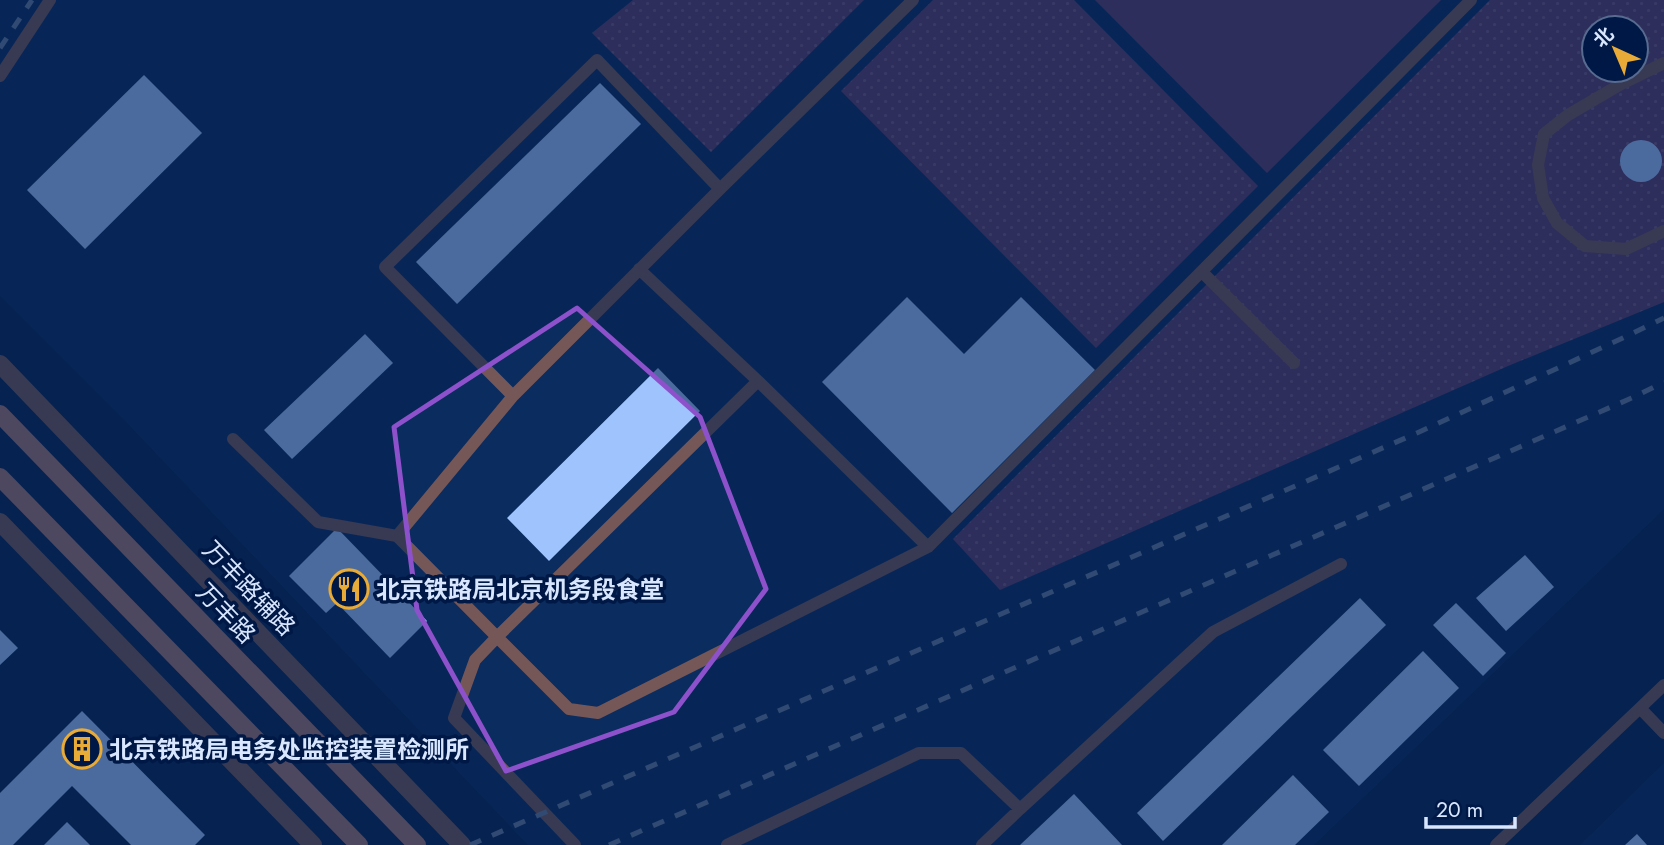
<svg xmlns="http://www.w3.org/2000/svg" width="1664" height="845" viewBox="0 0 1664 845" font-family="Jost,'Noto Sans SC',sans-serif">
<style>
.built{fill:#0b2c5f;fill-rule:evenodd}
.grass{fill:url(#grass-dots);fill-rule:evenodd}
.pitch{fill:#613c6a}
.building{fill:#9fc3fd}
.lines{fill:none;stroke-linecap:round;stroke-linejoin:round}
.service{stroke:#765757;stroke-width:12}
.tertiary{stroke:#765757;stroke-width:18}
.secondary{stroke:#a47373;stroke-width:18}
.rail{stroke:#657b9f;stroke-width:5;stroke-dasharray:12 12;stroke-linecap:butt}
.marked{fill:none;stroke:#8e51cc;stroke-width:5;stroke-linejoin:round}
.labels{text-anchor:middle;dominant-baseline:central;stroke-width:7;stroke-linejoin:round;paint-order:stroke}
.street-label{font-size:24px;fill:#d8e7ff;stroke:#001845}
.poi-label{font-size:24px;font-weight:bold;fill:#d8e7ff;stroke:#001845;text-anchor:start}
</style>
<defs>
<pattern id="grass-dots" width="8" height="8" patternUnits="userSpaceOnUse" patternTransform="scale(1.75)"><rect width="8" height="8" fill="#613c6a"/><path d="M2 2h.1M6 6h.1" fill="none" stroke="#775880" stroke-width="1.8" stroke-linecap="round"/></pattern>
</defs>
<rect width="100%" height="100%" fill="#062250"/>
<!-- built -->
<path class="built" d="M0,0H1664V509L1314,845H528L130,426L0,296ZM1594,28H1636V70H1594Z
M1664,763V845H1580Z"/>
<!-- grass -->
<path class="grass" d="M633,0H864L711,152L592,33Z
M933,0H1074L1258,186L1096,348L841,91Z
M1490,0H1664V302L1508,366L1000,590L953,539ZM1594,28H1636V70H1594Z"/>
<!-- pitch -->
<path class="pitch" d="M1095,0H1441L1267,173Z"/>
<!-- building -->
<path class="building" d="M144,75L202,133L85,249L27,190Z
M600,83L641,124L457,304L416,262Z
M1620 161a21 21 0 1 1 42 0a21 21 0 1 1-42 0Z
M907,297L964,354L1021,297L1095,370L952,513L822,382Z
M365,334L393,363L292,459L264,430Z
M658,368L700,411L549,561L507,518Z
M337,528L427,621L390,658L337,603L326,613L289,576Z
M1525,555L1554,587L1506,631L1476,598Z
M1360,598L1386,625L1163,841L1137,813Z
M1456,603L1506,653L1483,676L1433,625Z
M0,630L18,648L0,665Z
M1423,651L1459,688L1359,786L1323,750Z
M82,711L205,835L195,845H131L72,786L13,845H0V793Z
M1293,775L1329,812L1295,845H1222Z
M1074,794L1122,845H1020Z
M67,822L90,845H44Z
M1637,834L1647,845H1625Z"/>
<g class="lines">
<!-- service -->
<path class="service" d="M1664,63L1621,84L1568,115L1544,134L1538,165L1543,198L1557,223L1585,246L1626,249L1664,231
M0,76L50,0
M639,269L758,381
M1202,272L1294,363
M758,381L928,547L598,713L569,709L497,637Z
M513,396L385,267L597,60L720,189
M233,439L318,522L397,536
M928,547L1471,0
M1640,708L1664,685
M1020,809L1213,632L1341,564
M575,845L454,718L475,660L497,637L397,536L513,396L720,189L913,0
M727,845L919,753H961L1020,809L982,845
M1496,845L1640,708L1664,733"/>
<!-- tertiary -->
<path class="tertiary" d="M0,364L462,845
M0,522L313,845"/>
<!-- secondary -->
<path class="secondary" d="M0,414L417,845
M0,477L359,845"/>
<!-- rail -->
<path class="rail" d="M0,48L32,0
M470,845L1417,433L1625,337L1664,318
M609,845L1634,397L1664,382"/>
</g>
<!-- marked area -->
<path d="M0 0H1664V845H0ZM577,308L700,417L766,589L674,712L506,771L417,610L394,427Z" fill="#062250" fill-opacity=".55" fill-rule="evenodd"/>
<path class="marked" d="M577,308L700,417L766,589L674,712L506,771L417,610L394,427Z"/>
<!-- icons -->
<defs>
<g id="restaurant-ring" transform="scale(2.0125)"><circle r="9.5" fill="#001845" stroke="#e8ab37" stroke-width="1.5"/><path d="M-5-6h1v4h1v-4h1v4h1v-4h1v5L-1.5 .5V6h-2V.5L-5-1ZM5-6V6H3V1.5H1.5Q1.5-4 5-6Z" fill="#e8ab37"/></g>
<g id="building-ring" transform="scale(2.0125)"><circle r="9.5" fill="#001845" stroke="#e8ab37" stroke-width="1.5"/><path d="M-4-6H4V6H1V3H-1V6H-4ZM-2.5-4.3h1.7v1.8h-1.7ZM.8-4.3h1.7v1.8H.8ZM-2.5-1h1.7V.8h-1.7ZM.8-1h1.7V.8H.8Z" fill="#e8ab37"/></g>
</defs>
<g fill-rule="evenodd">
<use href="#restaurant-ring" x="349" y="589"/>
<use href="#building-ring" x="82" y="749"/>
</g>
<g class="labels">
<!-- street labels -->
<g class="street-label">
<text transform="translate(249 588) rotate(46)">万丰路辅路</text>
<text transform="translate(226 613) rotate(46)">万丰路</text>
</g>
<!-- poi labels -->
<g class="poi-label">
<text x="376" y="589">北京铁路局北京机务段食堂</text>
<text x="109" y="749">北京铁路局电务处监控装置检测所</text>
</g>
</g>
<!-- north arrow -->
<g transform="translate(1615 49) rotate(316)"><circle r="33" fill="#001845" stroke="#566b8f" stroke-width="2"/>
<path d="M0-5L12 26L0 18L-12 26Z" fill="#e8ab37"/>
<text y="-10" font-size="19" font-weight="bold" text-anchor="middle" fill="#d8e7ff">北</text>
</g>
<!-- scale -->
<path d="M1426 817v10h89v-10" fill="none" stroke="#d8e7ff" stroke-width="3.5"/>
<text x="1436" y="817" font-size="21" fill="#d8e7ff" stroke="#001845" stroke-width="5" paint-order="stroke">20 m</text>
</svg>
